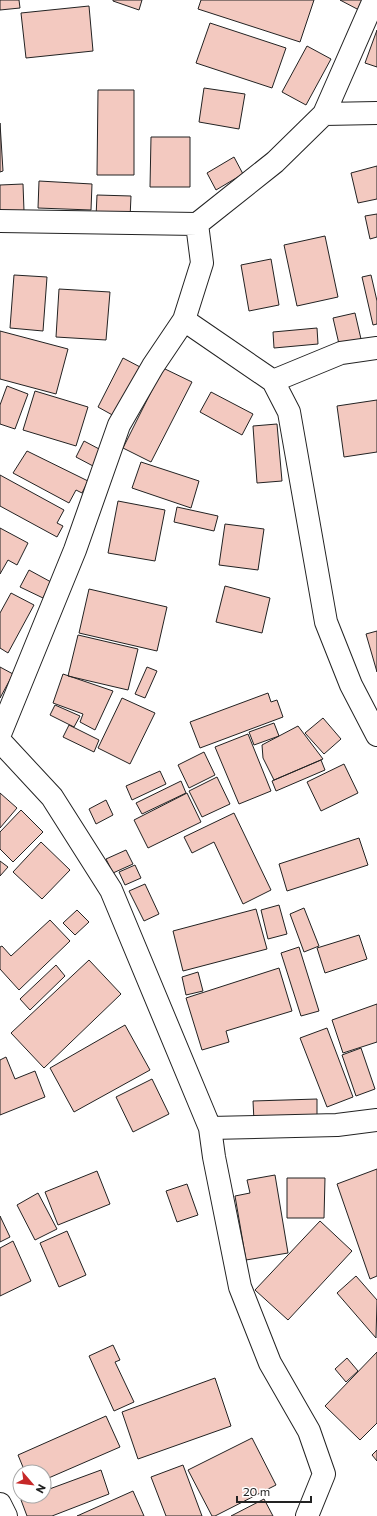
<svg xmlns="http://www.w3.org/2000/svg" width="377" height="1516" viewBox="0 0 377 1516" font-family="Commissioner,sans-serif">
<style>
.building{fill:#f3c9c0;stroke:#222}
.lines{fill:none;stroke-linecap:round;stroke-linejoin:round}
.street-casing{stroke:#222;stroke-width:24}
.street{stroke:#fff;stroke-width:22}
</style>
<rect width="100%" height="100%" fill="#fff"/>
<!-- building -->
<path class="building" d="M0,0H19L20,8L0,10Z
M113,0H142L139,10L113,1Z
M201,0H314L300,42L198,9Z
M340,0H365L359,10Z
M89,6L93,51L26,58L21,13Z
M210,23L286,48L272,88L196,63Z
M377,30V67L365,63Z
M307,46L331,59L306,105L282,92Z
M204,88L245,94L239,129L199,122Z
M98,90H134V175H97Z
M0,123L3,171L0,172Z
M151,137H190V187H150Z
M234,157L243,174L216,190L207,173Z
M377,166V199L358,203L351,173Z
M39,181L92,184L91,210L38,208Z
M23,184L24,211L0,212V185Z
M97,195L131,196L130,218L96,217Z
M377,214V237L370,239L365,216Z
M325,236L338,297L297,306L284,245Z
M271,259L279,305L249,311L241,265Z
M14,275L47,277L43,331L10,328Z
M371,275L377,301V324L373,325L362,277Z
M59,289L110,292L106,340L56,337Z
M355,313L361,339L339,344L333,318Z
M317,328L318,344L274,348L273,332Z
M0,331L68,349L56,394L0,379Z
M123,358L142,368L116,417L98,407Z
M163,368L192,382L151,462L123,448Z
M7,386L28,394L15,429L0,424V405Z
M35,391L88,407L76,446L23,430Z
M211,392L253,414L242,435L200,412Z
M377,400V452L344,457L337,406Z
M277,424L282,481L257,483L253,426Z
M84,441L101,450L93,466L76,457Z
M27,451L88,481L82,493L76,490L69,503L13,473Z
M141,462L199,481L191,508L132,488Z
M0,475L64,510L57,523L63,526L57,537L0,506Z
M118,501L165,510L155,561L108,553Z
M177,507L218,516L214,531L174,522Z
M225,524L264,529L258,570L219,565Z
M0,528L28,543L17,565L8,560L0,574Z
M29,570L51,582L43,598L20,587Z
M225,586L270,598L262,633L216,622Z
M89,589L167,607L157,651L79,633Z
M11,593L34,605L8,653L0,648V613Z
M377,631V672L366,634Z
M78,635L138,649L128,690L68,676Z
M0,667L13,674L0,698Z
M147,667L157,671L145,698L135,694Z
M63,674L113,691L95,730L80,722L83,714L53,703Z
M268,693L271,702L277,700L283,717L200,748L190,722Z
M122,698L155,713L130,764L98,748Z
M55,705L80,716L74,727L50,715Z
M323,718L341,739L324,754L305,733Z
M274,723L279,736L254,745L249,732Z
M69,725L99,740L94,752L63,737Z
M298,726L323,759L274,780L263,758L262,745Z
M248,734L271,791L239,804L215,747Z
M204,752L215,775L189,788L178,765Z
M321,760L325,770L276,791L272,781Z
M344,764L358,793L321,811L307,782Z
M160,771L166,784L132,800L126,786Z
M217,777L230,804L202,817L189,791Z
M181,781L186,793L142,814L136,803Z
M0,793L17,808L0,828Z
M187,793L201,822L148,848L134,820Z
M106,800L113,815L96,824L89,809Z
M21,810L43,832L13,862L0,849V832Z
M234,813L271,890L243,904L214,842L192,853L184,837Z
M359,838L368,865L287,891L279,864Z
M41,842L70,870L42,899L13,872Z
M126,850L133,864L113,873L106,859Z
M0,861L8,867L0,876Z
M135,865L141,878L125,885L119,872Z
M145,884L159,914L144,921L129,891Z
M279,905L287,934L268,939L261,910Z
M304,908L319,946L304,952L290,914Z
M256,909L267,949L183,971L173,931Z
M77,910L89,922L75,935L63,923Z
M50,920L70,941L19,990L0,969V947L2,946L11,956Z
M359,935L367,959L325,973L317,948Z
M299,947L319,1011L301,1016L281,953Z
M89,960L121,994L44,1068L11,1033Z
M56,965L65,976L30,1010L20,999Z
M279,968L292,1011L226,1031L229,1042L202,1050L186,998Z
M198,972L203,991L186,995L182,977Z
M377,1004V1042L343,1053L332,1020Z
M125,1025L150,1070L74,1112L50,1068Z
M327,1028L353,1097L327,1107L300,1038Z
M361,1048L375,1089L356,1096L342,1055Z
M6,1057L15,1079L35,1071L45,1097L0,1115V1060Z
M152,1079L169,1114L133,1132L116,1097Z
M317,1099V1119L254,1121L253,1101Z
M377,1169V1276L370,1279L337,1184Z
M97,1171L110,1204L58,1225L45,1192Z
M275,1175L288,1253L246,1260L235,1196L250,1193L247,1180Z
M287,1178H325L324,1218H287Z
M187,1184L198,1215L177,1222L166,1191Z
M38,1193L57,1229L35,1240L17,1205Z
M0,1216L10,1237L0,1242Z
M320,1221L352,1251L288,1320L255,1290Z
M67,1231L86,1275L59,1287L40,1243Z
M13,1241L31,1281L0,1296V1248Z
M356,1276L377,1300L376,1338L337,1293Z
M113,1345L120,1360L115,1362L134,1402L114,1411L89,1356Z
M377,1352V1423L360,1440L325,1406Z
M347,1358L358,1371L346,1382L335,1369Z
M215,1378L231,1426L138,1459L122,1412Z
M106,1416L120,1447L44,1480V1472H25L18,1455Z
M252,1438L276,1485L215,1516H212L188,1470Z
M377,1450V1461L372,1455Z
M183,1465L202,1516H166L151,1477Z
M101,1470L109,1494L52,1516H27L21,1500L31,1496H44V1491Z
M133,1491L144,1516H77Z
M264,1499L273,1516H231Z"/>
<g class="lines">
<!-- street casing -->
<g class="street-casing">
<path id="street" d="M324,114L374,0
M0,221L197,224L275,162L324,114L377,113
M184,320L273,381L289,412L326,622L351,685L377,735
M273,381L341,353L377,348
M0,734L75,550L119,425L153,366L184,320L202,263L197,224
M0,741L52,797L111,890L210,1128L214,1157L240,1287L270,1363L309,1431L324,1474L307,1516
M210,1128L337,1125L377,1120
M0,1504L6,1516"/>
</g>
<!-- street -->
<use href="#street" class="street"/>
</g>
<!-- north arrow -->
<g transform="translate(32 1484) rotate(118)"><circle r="19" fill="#ffffff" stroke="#a7a7a7"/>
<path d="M0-3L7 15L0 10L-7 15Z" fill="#c62828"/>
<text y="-6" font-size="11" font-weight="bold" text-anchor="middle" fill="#222222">N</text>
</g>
<!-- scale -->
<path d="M237 1496v6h74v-6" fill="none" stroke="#222222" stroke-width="2"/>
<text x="243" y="1496" font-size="12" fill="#222222" stroke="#ffffff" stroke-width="3" paint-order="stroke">20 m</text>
</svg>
